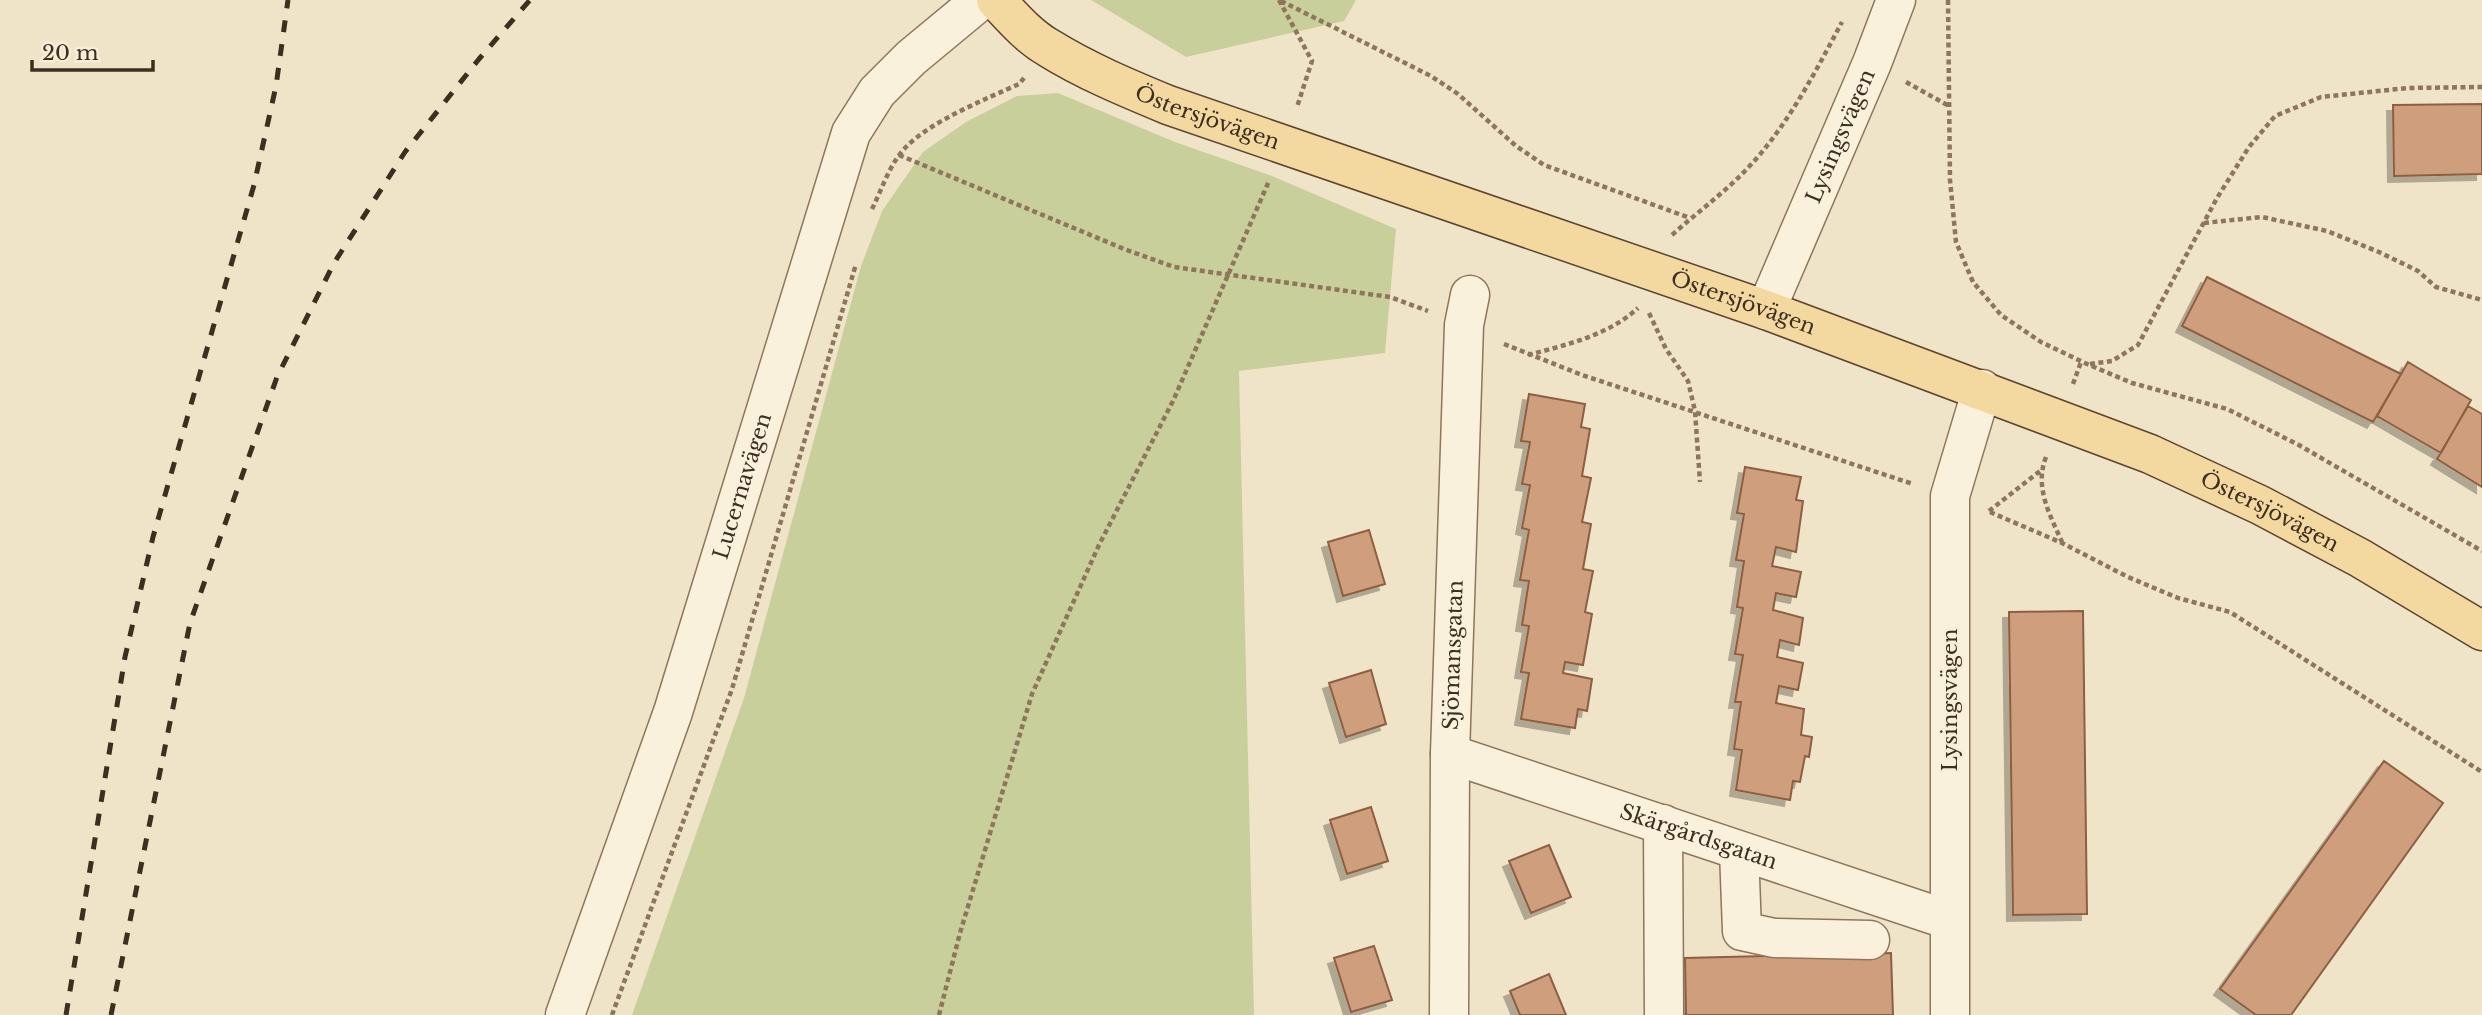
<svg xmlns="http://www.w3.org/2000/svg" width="2482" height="1015" viewBox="0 0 2482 1015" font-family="'Libre Baskerville',serif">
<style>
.green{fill:#c9cf9b}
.building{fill:#cf9f7d;stroke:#8d5f41;stroke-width:2;filter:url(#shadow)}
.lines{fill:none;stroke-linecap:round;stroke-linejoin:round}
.minor-casing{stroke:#8d765c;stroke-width:41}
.major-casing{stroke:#5b4430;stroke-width:41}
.path{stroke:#8d765c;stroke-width:4.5;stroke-dasharray:5 3.5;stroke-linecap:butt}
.minor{stroke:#faf1dc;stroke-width:38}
.major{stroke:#f3d9a0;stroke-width:38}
.rail{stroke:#3d2e20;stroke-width:5;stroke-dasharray:12 12;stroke-linecap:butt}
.labels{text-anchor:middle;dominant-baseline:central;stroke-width:5;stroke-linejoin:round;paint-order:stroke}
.street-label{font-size:21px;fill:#3d2e20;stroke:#f7eed8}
</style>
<defs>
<filter id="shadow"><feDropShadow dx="-6" dy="6" stdDeviation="0" flood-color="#0004"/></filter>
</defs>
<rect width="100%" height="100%" fill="#f0e4c8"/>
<!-- green -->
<path class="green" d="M1091,0H1356L1344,21L1186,57Z
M1058,93L1175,142L1272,176L1396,229L1385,353L1239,371L1254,1015H632L744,698L861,266L882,211L923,152L966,122L1017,96Z"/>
<!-- building -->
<path class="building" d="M2482,104V174L2394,176L2393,105Z
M2207,277L2401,374L2373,422L2182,326Z
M2408,362L2471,400L2441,453L2377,416Z
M1529,394L1585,404L1581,427L1590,429L1582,476L1591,478L1582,522L1591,524L1583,569L1593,571L1585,612L1592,614L1583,665L1565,662L1563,673L1592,679L1587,711L1578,709L1575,728L1521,719L1529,673L1521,672L1529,626L1522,625L1529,581L1520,580L1529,530L1522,528L1530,485L1522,484L1530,442L1521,441Z
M2468,406L2482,414V487L2437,459Z
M1745,467L1801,477L1796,500L1803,501L1796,552L1776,547L1772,566L1801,572L1796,597L1776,593L1773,610L1803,618L1799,645L1780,640L1777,657L1803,663L1798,690L1779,686L1776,703L1804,709L1801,735L1812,737L1809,757L1805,756L1800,782L1793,781L1790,800L1736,790L1742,750L1734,749L1741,702H1735L1743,655L1735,654L1743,608L1737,607L1744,561L1736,560L1744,514L1737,513Z
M1369,530L1385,584L1343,596L1328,542Z
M2083,611L2087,914L2013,915L2009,612Z
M1371,670L1386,724L1346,737L1329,683Z
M2384,761L2443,803L2291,1015H2256L2220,989Z
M1371,807L1388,861L1347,874L1330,820Z
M1549,845L1571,897L1531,913L1509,861Z
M1374,946L1392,1000L1351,1012L1334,958Z
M1891,953L1893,1015H1686L1685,958Z
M1549,974L1566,1015H1520L1510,991Z"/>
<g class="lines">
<!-- minor casing -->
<g class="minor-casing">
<g id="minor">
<path id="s1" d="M1766,310L1872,63L1896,0"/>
<path id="s2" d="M1450,754L1949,920"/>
<path d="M1663,824L1664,1015"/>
<path d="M1739,851L1742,931L1774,938L1870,940"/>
<path id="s3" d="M565,1015L673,712L851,133L877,92L911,58L981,0"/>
<path id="s4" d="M1449,1015L1450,754L1464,325L1470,295"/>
<path d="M1950,1015V496L1982,389"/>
</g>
</g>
<!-- major casing -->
<g class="major-casing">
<g id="major">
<path id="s5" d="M996,0C1012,17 1028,36 1049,48C1086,71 1127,88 1168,105L1766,310L2150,454L2260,505L2360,558L2482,631"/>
</g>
</g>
<!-- path -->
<path class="path" d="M1279,0L1312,61L1297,107
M1948,0L1950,180L1956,242L1973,282L2001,315L2041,342L2087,364L2132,383L2227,409L2297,444L2482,551
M1281,1L1431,76L1458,94L1516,146L1544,165L1690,218
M1906,82L1949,106
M899,155L1124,249L1174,267L1390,297L1428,311
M872,209C882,189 890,163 906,147C931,121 986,99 1019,84L1024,78
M2204,223L2262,217L2327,231L2379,252L2418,271L2436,287L2482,300
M1672,235C1701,209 1731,188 1756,159C1791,119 1817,69 1842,22
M1649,313L1666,349L1688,381L1695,411L1700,482
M1504,344L1582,375L1913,484
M1528,355C1566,345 1609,335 1638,308
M2090,364L2112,361L2138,345L2217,198L2249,147L2275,116L2321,97L2408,88L2482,87
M2073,384L2081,362
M2046,457C2034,487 2050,515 2062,542
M1989,511L2040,471
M1990,512L2062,543L2128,577L2178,598L2230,612L2482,772
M612,1015L732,689L856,264
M939,1015L960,933L1032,694L1099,545L1173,401L1269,181"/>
<!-- minor -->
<use href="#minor" class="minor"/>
<!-- major -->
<use href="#major" class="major"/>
<!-- rail -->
<path class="rail" d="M66,1015L125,657L153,537L254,185L276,86L288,0
M111,1015L190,623L277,377L334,263L405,152L479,59L530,0"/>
</g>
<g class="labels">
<!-- street labels -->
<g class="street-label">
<text stroke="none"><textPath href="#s5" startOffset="245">Östersjövägen</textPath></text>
<text stroke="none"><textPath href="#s1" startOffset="189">Lysingsvägen</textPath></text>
<text stroke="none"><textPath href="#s5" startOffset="812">Östersjövägen</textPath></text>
<text stroke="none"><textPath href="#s3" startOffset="558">Lucernavägen</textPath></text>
<text stroke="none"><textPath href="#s5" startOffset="1379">Östersjövägen</textPath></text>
<text stroke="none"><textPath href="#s4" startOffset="360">Sjömansgatan</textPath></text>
<text transform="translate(1950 700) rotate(-90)">Lysingsvägen</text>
<text stroke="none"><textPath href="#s2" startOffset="262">Skärgårdsgatan</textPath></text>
</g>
</g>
<!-- scale -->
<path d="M32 60v10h121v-10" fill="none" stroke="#3d2e20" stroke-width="3.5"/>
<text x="42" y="60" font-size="21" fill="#3d2e20" stroke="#f7eed8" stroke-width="5" paint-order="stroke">20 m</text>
</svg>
